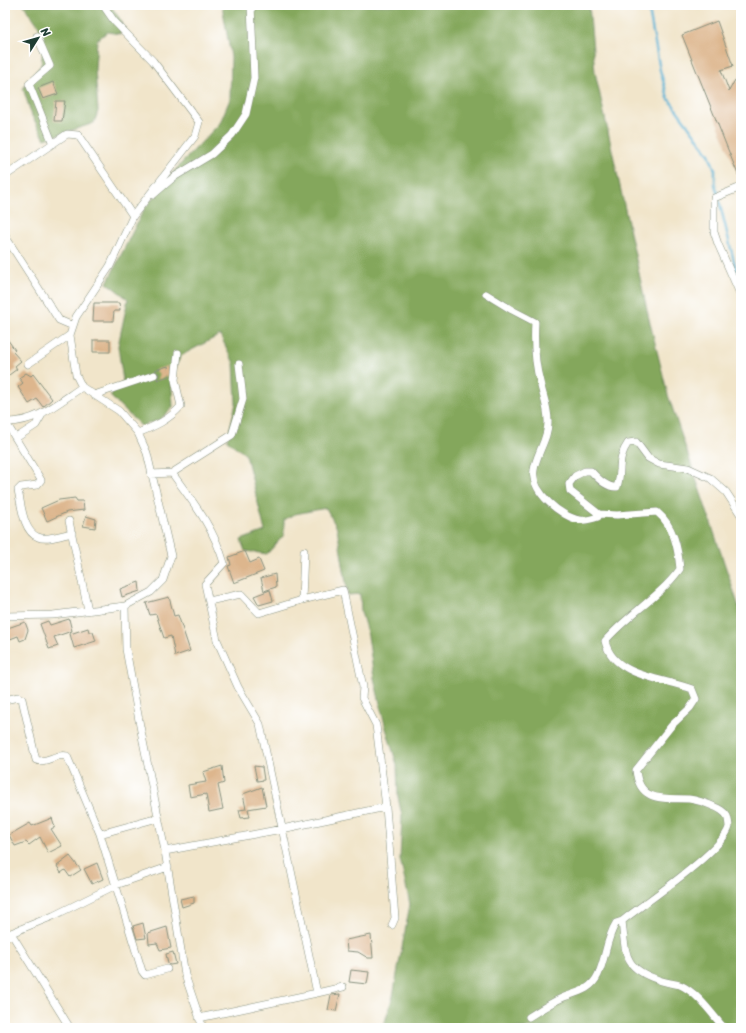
<svg xmlns="http://www.w3.org/2000/svg" width="746" height="1033" viewBox="0 0 746 1033" font-family="Sriracha,sans-serif">
<style>
.forest{fill:#84a75c;stroke:#527248}
.lines{fill:none;stroke-linecap:round;stroke-linejoin:round}
.stream{stroke:#52adcf;stroke-width:2.5}
.building{fill:#ddb68d}
.minor-casing{stroke:#88917f;stroke-width:8}
.minor{stroke:#fff;stroke-width:7}
</style>
<rect width="100%" height="100%" fill="#fff"/>
<filter id="ink" filterUnits="userSpaceOnUse"><feTurbulence type="fractalNoise" baseFrequency=".025" numOctaves="2"/><feDisplacementMap in="SourceGraphic" scale="8" xChannelSelector="R" yChannelSelector="G"/><feConvolveMatrix kernelMatrix="1 2 1 2 8 2 1 2 1" color-interpolation-filters="sRGB"/></filter>
<filter id="wash" filterUnits="userSpaceOnUse"><feTurbulence type="fractalNoise" baseFrequency=".012" numOctaves="4" result="noise"/><feDisplacementMap in="SourceGraphic" scale="16" xChannelSelector="R" yChannelSelector="G"/><feGaussianBlur stdDeviation="0.9" result="paint"/><feColorMatrix in="noise" values="0 0 0 0 0 0 0 0 0 0 0 0 0 0 0 0 0 1.4 0 .05"/><feComposite in="paint" operator="in"/></filter>
<g filter="url(#wash)">
<rect width="100%" height="100%" fill="#f1e5ca"/>
<!-- forest -->
<path class="forest" d="M24,5H110L122,22L120,34L107,32L97,40L95,69L98,111L94,123L45,139L32,116L23,88L41,65L43,48L39,26Z
M222,5H589L595,72L649,319L668,395L741,613V1028H383L393,996L410,904L400,859L402,816L398,797L397,765L385,725L374,678L368,636L361,612L360,594L348,595L337,528L326,508L295,514L284,520V535L267,554L245,551L241,540L265,531L246,455L227,440L236,403L234,363L220,335L182,355L171,374L173,407L160,420L141,426L110,396L123,381L118,346L128,299L107,283L144,209L176,169L220,123L230,99L231,57Z"/>
<g class="lines">
<!-- stream -->
<path class="stream" d="M648,5L660,70L668,98L709,154L715,170V184L740,286"/>
</g>
<g id="blocks">
<!-- building -->
<path class="building" d="M717,21L733,66L721,70L729,91L735,80L741,84V182L682,35Z
M53,82L58,94L43,99L38,88Z
M56,101H65L62,121H54Z
M94,303H119L120,311H114L113,321H93Z
M5,336L15,350L13,352L21,361L15,366L17,369L5,378Z
M93,340H110V352H93Z
M168,366L169,376L157,380L159,374L155,370Z
M26,373L31,376L33,374L52,399L43,407L37,399L29,404L18,387L23,383L19,378Z
M75,498L77,501H83L84,510L67,512L47,521L41,508L59,500Z
M86,516L96,519L95,528L83,526Z
M245,551L250,563L259,559L264,571L234,583L228,566L231,565L229,557Z
M275,574L276,587L264,591L261,578Z
M139,582L140,591L122,597L120,589Z
M270,590L273,601L259,605L254,596Z
M169,597L174,616L178,615L190,651L175,656L171,636L164,638L156,614L150,615L146,603Z
M69,619L72,631L54,637L58,646L49,649L40,624L48,621L50,625Z
M25,622L28,630L25,639L20,641L18,636L5,641V629Z
M88,628L89,632H93L96,641L74,648L70,634Z
M222,766L224,783L218,785L223,809L209,812L206,794L190,797L188,785L206,782L203,772Z
M254,766L262,767L264,780L257,781Z
M262,787L266,806L248,809L250,817L241,818L239,810L246,809L243,794Z
M52,818L55,827L51,829L62,846L48,853L40,837L29,845L26,842L15,846L9,835L30,823L32,826Z
M70,856L81,870L70,877L65,870L61,873L57,866Z
M97,863L103,879L92,884L84,869Z
M194,896V903L182,907L180,899Z
M143,923L146,938L137,939L133,926Z
M167,927L171,948L160,950L157,943L149,944L148,933Z
M371,935L373,958H368L358,952L347,951L346,940Z
M173,952L176,964L170,965L168,964L166,954Z
M351,970L369,972L367,984L349,982Z
M340,994L336,1011L328,1010L331,995Z"/>
</g>
</g>
<g filter="url(#ink)">
<use href="#blocks" fill-opacity="0" stroke="#88917f" stroke-width="1"/>
<g class="lines">
<!-- minor casing -->
<g class="minor-casing">
<path id="minor" d="M37,36L50,66L29,84L53,144
M5,176L67,134L78,135L133,216
M741,187L714,198V232L718,244L741,296
M153,195L174,177L212,154L232,135L246,114L254,78L251,5
M5,236L59,320L73,326
M486,294L512,310L535,322C534,341 535,364 540,382C543,396 548,407 548,421C549,438 536,454 534,470C530,491 562,518 580,520C586,521 592,519 598,517L599,514L570,491L569,484L575,476L585,471H591C598,479 607,488 617,487C623,470 616,460 628,443L636,442L648,458L659,464L688,468L710,478L726,492L741,515
M28,364L70,335
M94,395L154,375
M5,421L41,480L37,485L21,487L18,490C21,503 23,532 38,537C47,541 62,535 72,533
M6,422C36,423 58,403 82,387
M138,433C155,426 169,420 181,406L175,380L178,353
M16,438L36,425L43,413
M172,473L232,435L243,399L239,364
M151,474L172,473C193,502 214,528 224,563L205,584L217,640L238,687L260,724L317,993L199,1018
M599,514L617,515L657,512C674,526 678,548 680,569C659,598 628,614 605,641C613,677 663,678 692,689L696,699L690,708L672,725L636,770C639,803 664,798 689,799C698,800 706,803 715,807C718,808 725,812 727,816C728,818 729,825 729,827C723,851 644,903 622,921C626,955 623,968 659,980C666,983 673,983 680,985C697,992 712,1014 724,1028
M69,521L88,610
M302,600L343,590L363,687L362,698L376,725L386,807L395,918L392,925
M209,601L241,594L259,613L302,600L304,551
M125,606L126,649L140,726L165,851L185,975L203,1028
M5,616L53,615L125,606L151,592L163,580L171,556L147,453L138,433L119,411L82,387L76,375L70,335L76,317L110,266L133,216L195,136L199,122L153,61L114,21L103,5
M5,700L18,697L22,699L36,760C46,764 56,753 67,756L100,834L142,971L145,975L167,969
M100,834L158,818
M165,851L282,829L386,807
M11,933L70,1028
M5,938L11,933L53,916L116,885L168,867
M317,993L343,987
M529,1017C540,1010 552,1002 564,997C578,992 591,990 598,975C606,958 606,939 616,923L622,921"/>
</g>
<!-- minor -->
<use href="#minor" class="minor"/>
</g>
</g>
<!-- margin -->
<rect width="746" height="1033" fill="none" stroke="#fff" stroke-width="20"/>
<!-- north arrow -->
<g transform="translate(38 38) rotate(53)" stroke="#ffffff" stroke-width="3" paint-order="stroke">
<path d="M0-3L7 15L0 10L-7 15Z" fill="#1f3d34"/>
<text y="-6" font-size="11" font-weight="bold" text-anchor="middle" fill="#1f3d34">N</text>
</g>
</svg>
